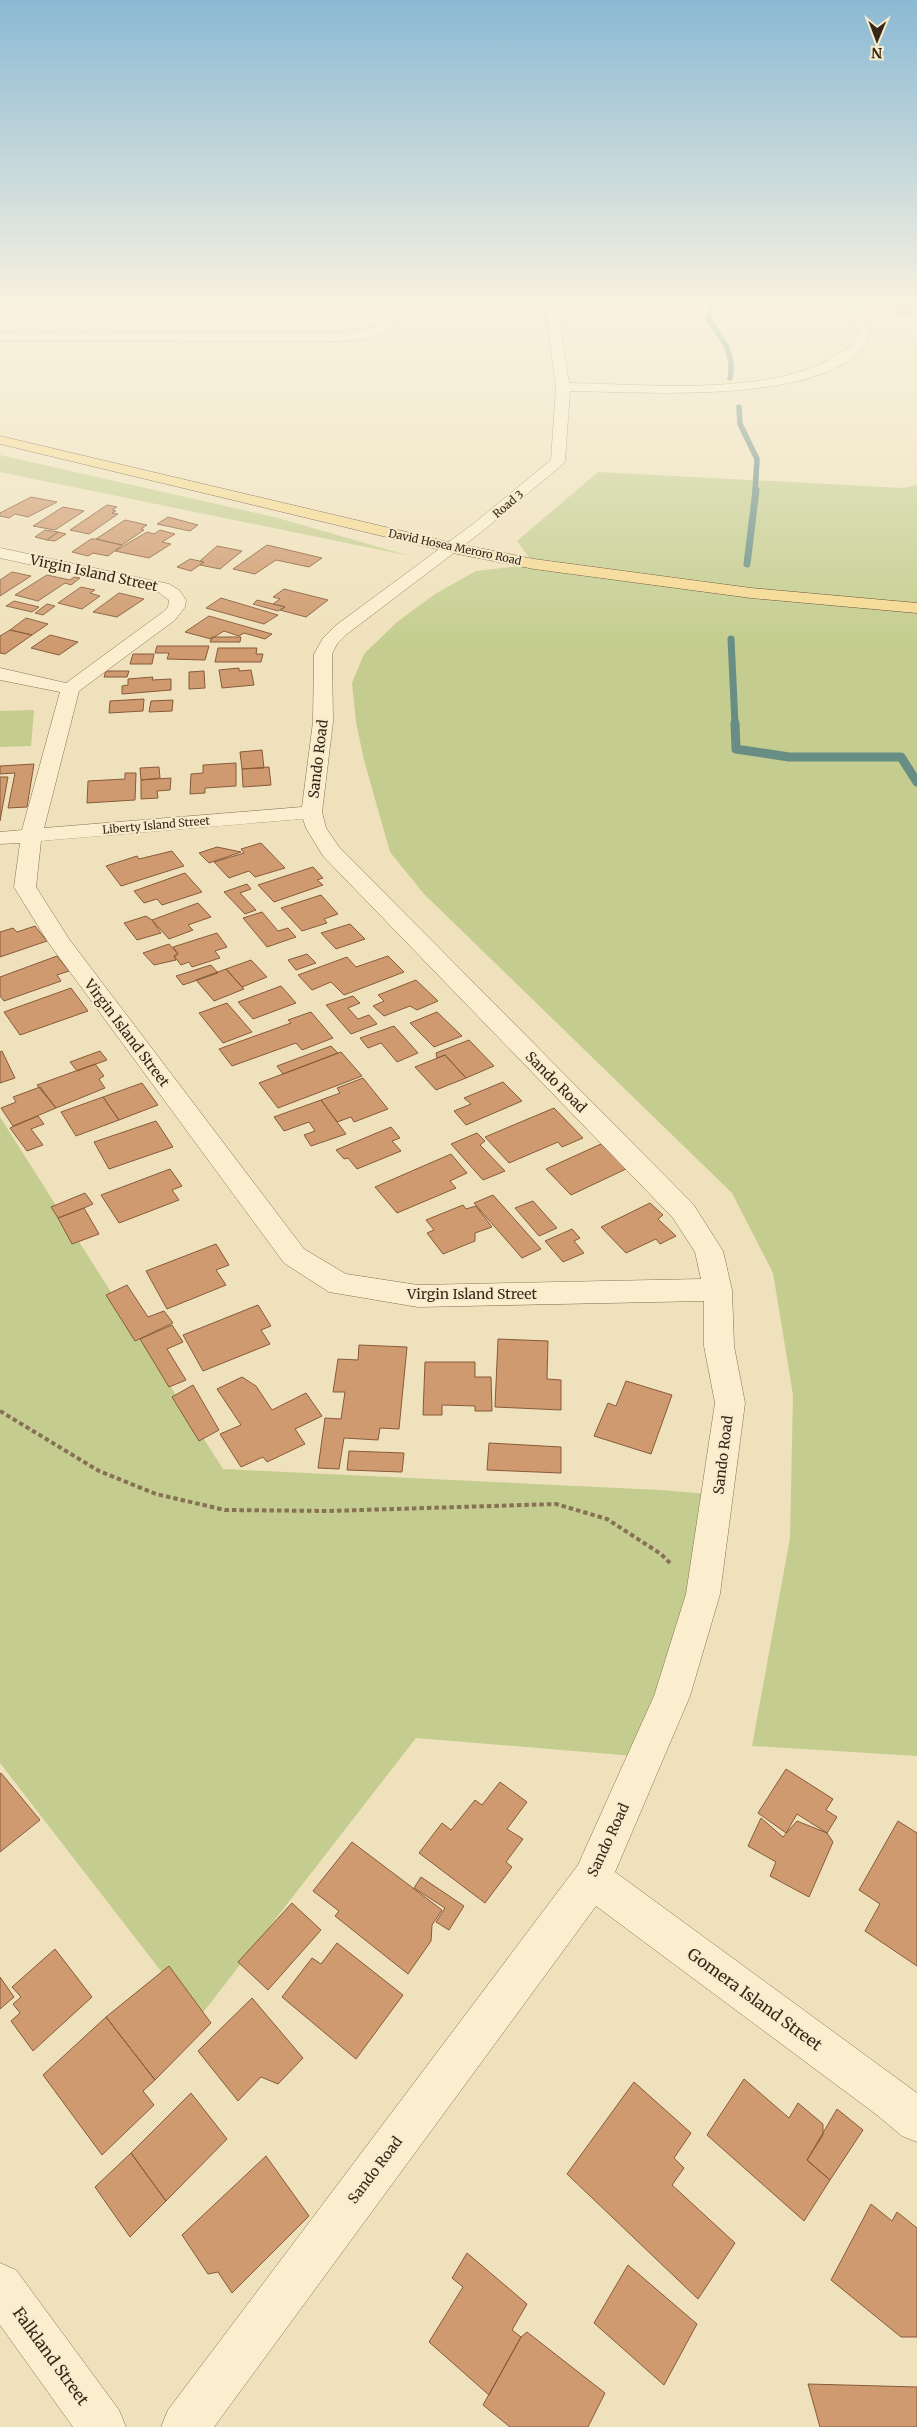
<svg xmlns="http://www.w3.org/2000/svg" width="917" height="2427" viewBox="0 0 917 2427" font-family="Merriweather,serif">
<style>
.green{fill:#c4cd8f}
.lines{fill:none;stroke-linecap:round;stroke-linejoin:round}
.stream-far2{stroke:#678d85;stroke-width:5.5}
.stream-far1{stroke:#678d85;stroke-width:7}
.stream{stroke:#678d85;stroke-width:9}
.building{fill:#cf9a6f;stroke:#875b3a}
.minor-casing{stroke:#877155;stroke-width:1}
.major-casing{stroke:#543f2a;stroke-width:1}
.path{stroke:#877155;stroke-width:4;stroke-dasharray:4.5 3;stroke-linecap:butt}
.minor{fill:#faeece;fill-rule:evenodd}
.major{fill:#f6d990;fill-rule:evenodd}
.labels{text-anchor:middle;dominant-baseline:central;stroke-width:4;stroke-linejoin:round;paint-order:stroke}
.far-street-label{font-size:11px;fill:#35281a;stroke:#f6ebcb}
.street-label{font-size:14px;fill:#35281a;stroke:#f6ebcb}
.near-street-label{font-size:16px;fill:#35281a;stroke:#f6ebcb}
</style>
<rect width="100%" height="100%" fill="#efe1bb"/>
<!-- green -->
<path class="green" d="M0,455L278,518L410,556L0,472Z
M598,472L903,488L917,485V1756L752,1746L790,1538L793,1395L773,1273L732,1193L424,894L390,852L364,760L356,722L352,683L364,654L397,622L435,594L476,571L534,564L517,541Z
M34,710L31,746L0,747V711Z
M0,1117L223,1469L660,1490L733,1496L634,1756L416,1738L198,2019L0,1763Z"/>
<g class="lines">
<!-- stream-far2 -->
<path class="stream-far2" d="M712,306L708,319C722,338 735,353 730,378
M739,407L740,424L757,459L755,492"/>
<!-- stream-far1 -->
<path class="stream-far1" d="M747,564L756,490
M731,639L735,724"/>
<!-- stream -->
<path class="stream" d="M735,723L736,749L789,757H901L917,782"/>
</g>
<!-- building -->
<path class="building" d="M890,306H917V313H895Z
M31,497L57,502L28,517L15,514L9,518L0,516V513Z
M107,505L117,507L112,510L116,511L112,513L118,514L89,534L70,530Z
M63,507L84,511L55,530L33,526Z
M168,517L198,525L190,531L157,524Z
M125,520L147,525L141,529L144,530L122,545L96,539Z
M45,530L58,532L47,540L35,537Z
M160,530L175,534L162,542L171,544L149,558L115,551L147,532L154,534Z
M58,532L66,534L55,541L47,540Z
M91,539H96L122,545L108,556L93,553L88,556L72,552Z
M267,545L322,558L309,567L276,560L255,574L233,569Z
M217,546L242,551L220,569L200,565L204,562L200,561Z
M190,559L204,562L191,571L177,567Z
M12,572L31,576L0,596V580Z
M47,575L70,580L74,577L80,578L71,585L65,583L38,601L15,595Z
M81,587L95,590L90,593L100,596L82,609L58,603Z
M284,589L328,600L306,617L280,610L285,607L273,604L280,599L273,597Z
M119,593L144,599L117,617L93,612Z
M221,598L278,615L264,624L206,608Z
M257,600L285,607L278,611L253,604Z
M14,601L39,607L32,612L6,606Z
M47,604L55,606L43,615L35,613Z
M209,616L272,634L265,639L244,633L239,636L224,631L211,639L185,632Z
M26,618L48,624L32,635L10,630Z
M10,630L32,635L5,654L0,653V636Z
M50,635L78,642L59,655L31,648Z
M212,637H241L240,642H210Z
M157,646H209L205,660L167,659L169,653H155Z
M218,648H257L256,654H263L261,662H215Z
M133,654H154L152,664H130Z
M239,668V671L251,670L254,685L222,688L219,670Z
M106,671H129L127,677H104Z
M204,671L205,688L189,689V672Z
M153,677L152,680L171,679V690L122,694V686L128,685V679Z
M144,699L143,711L109,713L110,701Z
M173,700L172,711L149,712L151,701Z
M262,750L264,768L242,769L240,752Z
M236,763V786L205,788V793L190,794L191,774L203,773V765Z
M34,764L27,807L8,808L15,773L0,774V766Z
M159,767L160,778L141,780L140,768Z
M269,767L271,785L243,787L242,769Z
M125,773H136L135,800L87,803L88,781L125,779Z
M0,777H8L0,821Z
M171,778L170,790L157,791L158,798L141,799V780Z
M261,843L285,868L255,877L249,871L229,878L214,862L244,853L241,849Z
M217,847L241,852L209,863L199,853Z
M172,851L184,866L121,886L106,866L137,856L139,859Z
M313,867L323,878L317,880L323,885L274,902L258,885Z
M185,873L202,892L162,905L157,899L144,903L134,891Z
M247,884L251,889L240,893L256,910L245,914L224,892Z
M321,895L338,914L324,919L327,923L302,931L281,908Z
M198,903L211,917L188,925L193,930L169,939L152,920Z
M262,912L278,931L288,928L296,937L267,947L243,918Z
M146,916L152,920L161,933L137,940L124,923Z
M350,924L365,939L336,949L321,933Z
M35,926L47,941L0,957V932L13,928L17,932Z
M217,933L227,947L215,951L220,958L192,967L189,962L181,965L174,956L178,954L173,947Z
M169,944L178,954L174,956L176,960L154,965L143,953Z
M307,954L316,963L296,970L288,960Z
M57,956L69,971L57,975L61,981L4,1001L0,996V977Z
M388,956L404,972L344,995L331,982L312,990L298,975L347,957L356,967Z
M251,960L267,977L242,987L226,969Z
M211,965L218,973L183,985L176,976Z
M226,969L244,989L214,1001L196,980Z
M416,980L438,1001L417,1010L410,1006L384,1016L373,1006L384,1001L378,995Z
M281,986L296,1003L253,1019L238,1002Z
M71,988L88,1011L20,1035L4,1012Z
M353,996L360,1003L348,1008L358,1019L369,1015L377,1024L351,1034L326,1005Z
M227,1003L252,1032L223,1043L199,1013Z
M311,1012L333,1038L302,1050L296,1043L232,1066L219,1049L291,1023L288,1020Z
M437,1012L462,1036L434,1047L410,1023Z
M394,1026L418,1053L397,1062L381,1043L368,1048L360,1038Z
M469,1040L494,1066L466,1078L445,1055L437,1058L436,1053Z
M331,1046L338,1053L283,1074L277,1066Z
M2,1051L15,1078L0,1083V1052Z
M100,1051L107,1060L77,1071L70,1062Z
M341,1052L362,1076L278,1108L259,1083Z
M445,1055L466,1078L436,1090L415,1067Z
M95,1064L104,1076L99,1079L105,1088L56,1108L37,1085Z
M363,1078L388,1109L354,1122L351,1117L337,1122L321,1100L340,1093L337,1088Z
M503,1082L522,1101L466,1125L454,1111L471,1104L464,1098Z
M142,1083L158,1105L119,1120L103,1097Z
M40,1087L56,1108L13,1126L1,1108L16,1102L13,1097Z
M103,1097L119,1120L76,1136L61,1112Z
M321,1100L346,1134L311,1146L304,1135L315,1131L309,1122L284,1131L274,1117Z
M554,1108L583,1138L562,1147L558,1142L509,1163L485,1137Z
M38,1116L44,1124L31,1129L43,1145L27,1151L10,1128Z
M156,1121L173,1147L109,1169L94,1142Z
M391,1127L400,1138L392,1141L401,1151L357,1169L348,1158L344,1159L336,1150Z
M477,1133L485,1141L480,1145L505,1171L483,1180L451,1144Z
M601,1144L628,1168L571,1195L546,1169Z
M451,1154L467,1173L450,1181L456,1188L397,1213L375,1187Z
M170,1169L182,1186L172,1190L179,1200L119,1223L101,1195Z
M85,1193L93,1204L84,1208L58,1218L51,1207Z
M493,1195L541,1249L522,1258L474,1203Z
M533,1201L557,1228L539,1236L515,1208Z
M650,1203L663,1215L658,1219L676,1236L660,1244L656,1239L626,1253L601,1227Z
M463,1205L466,1209L476,1206L492,1227L475,1233V1241L443,1254L427,1233L434,1230L426,1220Z
M84,1208L99,1234L72,1244L58,1218Z
M572,1229L580,1238L574,1241L584,1253L563,1262L545,1241Z
M216,1244L229,1265L216,1270L226,1285L167,1309L146,1271Z
M127,1285L148,1317L164,1311L173,1323L135,1341L106,1295Z
M258,1305L271,1326L261,1330L270,1344L203,1371L183,1335Z
M172,1325L183,1342L167,1349L186,1380L169,1387L140,1339Z
M498,1339L548,1341L547,1379L561,1380V1410L495,1407Z
M359,1345L407,1347L399,1429L380,1428L378,1440L344,1438L339,1469L318,1468L325,1418L341,1419L345,1392H333L338,1359L358,1360Z
M425,1362H475V1377H491L492,1411H475V1406L442,1405V1415H423Z
M242,1377L256,1386L272,1410L306,1393L322,1416L295,1429L305,1444L267,1462L263,1457L241,1467L220,1434L241,1425L217,1389Z
M626,1381L672,1395L651,1454L594,1436L608,1403L616,1406Z
M193,1385L219,1430L199,1441L172,1397Z
M489,1443L561,1447V1473L487,1470Z
M349,1451L404,1453L402,1472L347,1470Z
M786,1769L833,1799L826,1810L837,1817L827,1833L797,1814L786,1833L758,1813Z
M1,1773L40,1820L0,1852V1774Z
M500,1782L527,1802L507,1829L523,1839L506,1862L512,1867L485,1903L419,1853L442,1823L451,1830L475,1800L482,1805Z
M761,1818L783,1837L797,1821L827,1833L833,1842L809,1897L770,1876L776,1862L748,1846Z
M898,1821L917,1833V1966L865,1931L880,1904L859,1890Z
M352,1842L442,1910L432,1925L431,1941L408,1974L335,1916L339,1911L313,1891Z
M421,1877L464,1906L449,1930L436,1922L445,1908L414,1888Z
M292,1903L321,1930L268,1990L238,1962Z
M337,1943L403,1995L356,2059L282,1997L312,1958L321,1964Z
M55,1949L92,1997L33,2051L11,2021L20,2013L13,2004L21,1997L12,1987Z
M169,1966L211,2023L155,2080L106,2017Z
M0,1977L14,1997L0,2009Z
M252,1998L303,2058L278,2084L261,2077L238,2101L198,2051Z
M106,2017L155,2080L143,2091L154,2105L102,2155L43,2075Z
M744,2079L789,2118L798,2103L823,2124V2135L807,2160L830,2180L804,2221L707,2135Z
M634,2082L691,2133L674,2158L684,2168L672,2185L735,2243L698,2299L567,2174Z
M191,2093L227,2139L166,2201L131,2153Z
M837,2109L863,2130L830,2180L807,2160Z
M131,2153L166,2201L130,2237L95,2187Z
M266,2156L309,2216L232,2293L218,2272L208,2274L182,2235Z
M871,2204L892,2221L897,2212L917,2228V2337H901L831,2280Z
M467,2253L527,2304L512,2330L521,2337L489,2395L429,2342L463,2287L452,2278Z
M628,2265L697,2324L664,2385L594,2323Z
M527,2332L605,2393L588,2427H510L483,2405L521,2337Z
M808,2384L917,2387V2427H820Z"/>
<g class="lines">
<!-- minor casing -->
<g class="minor-casing">
<path id="minor" d="M390,306H402C400,311 399,317 397,321C387,340 359,339 341,341L0,340V332L341,333L377,327L385,320Z
M545,306H557L569,383C644,384 771,397 835,356C840,353 847,350 851,345C855,342 856,336 859,332L844,306H856L871,332C868,338 865,347 860,352C803,404 644,392 570,391L565,461L563,464L484,530L347,634L337,644L332,654L333,722L322,812L326,828L339,847L693,1204L723,1251L732,1290L734,1346L745,1403L720,1594L690,1696L615,1872L917,2093V2142L902,2136L877,2115L596,1906L214,2427H161L168,2410L578,1865L654,1696L686,1594L715,1403L704,1346V1301L418,1307L329,1292L284,1263L48,942L14,887L20,843L0,844V832L22,830L60,692L0,680V668L66,683L163,612L168,607L169,600L158,592L0,558V548L169,584L179,590L186,600L185,607L175,620L79,691L44,828L302,807L313,722L314,654L323,638L335,626L473,524L551,460L556,387ZM303,819L306,828L323,856L673,1218L695,1252L701,1279L418,1285L346,1274L304,1249L69,939L36,887L41,841Z
M0,2263L16,2270L119,2410L126,2427H73L0,2325Z"/>
</g>
<!-- major casing -->
<g class="major-casing">
<path id="major" d="M0,436L453,543L534,559L751,588L917,603V613L751,598L534,569L453,553L0,444Z"/>
</g>
<!-- path -->
<path class="path" d="M0,1411L99,1471L156,1494L225,1510L329,1511L556,1504L607,1519L661,1554L670,1563"/>
<!-- minor -->
<use href="#minor" class="minor"/>
<!-- major -->
<use href="#major" class="major"/>
</g>
<!-- sky -->
<linearGradient id="sky" x2="0" y2="1"><stop stop-color="#8bb9d4"/><stop offset="0.47" stop-color="#f8f2e0"/><stop offset="1" stop-color="#f8f2e0" stop-opacity="0"/></linearGradient>
<rect width="917" height="646" fill="url(#sky)"/>
<g class="labels">
<!-- far-street labels -->
<g class="far-street-label">
<text transform="translate(508 504) rotate(-40)">Road 3</text>
<text transform="translate(455 547) rotate(12)">David Hosea Meroro Road</text>
<text transform="translate(156 825) rotate(-5)">Liberty Island Street</text>
</g>
<!-- street labels -->
<g class="street-label">
<text transform="translate(94 573) rotate(12)">Virgin Island Street</text>
<text transform="translate(318 759) rotate(-83)">Sando Road</text>
<text transform="translate(127 1033) rotate(53)">Virgin Island Street</text>
<text transform="translate(556 1082) rotate(45)">Sando Road</text>
<text x="472" y="1294">Virgin Island Street</text>
<text transform="translate(723 1455) rotate(-83)">Sando Road</text>
<text transform="translate(608 1840) rotate(-65)">Sando Road</text>
<text transform="translate(375 2170) rotate(-53)">Sando Road</text>
</g>
<!-- near-street labels -->
<g class="near-street-label">
<text transform="translate(755 1999) rotate(36)">Gomera Island Street</text>
<text transform="translate(51 2356) rotate(54)">Falkland Street</text>
</g>
</g>
<!-- north arrow -->
<g transform="translate(877 40) rotate(181)" stroke="#f6ebcb" stroke-width="4" paint-order="stroke">
<path d="M0-4L9 19L0 12L-9 19Z" fill="#35281a"/>
<text y="-8" font-size="14" font-weight="bold" text-anchor="middle" fill="#35281a">N</text>
</g>
</svg>
